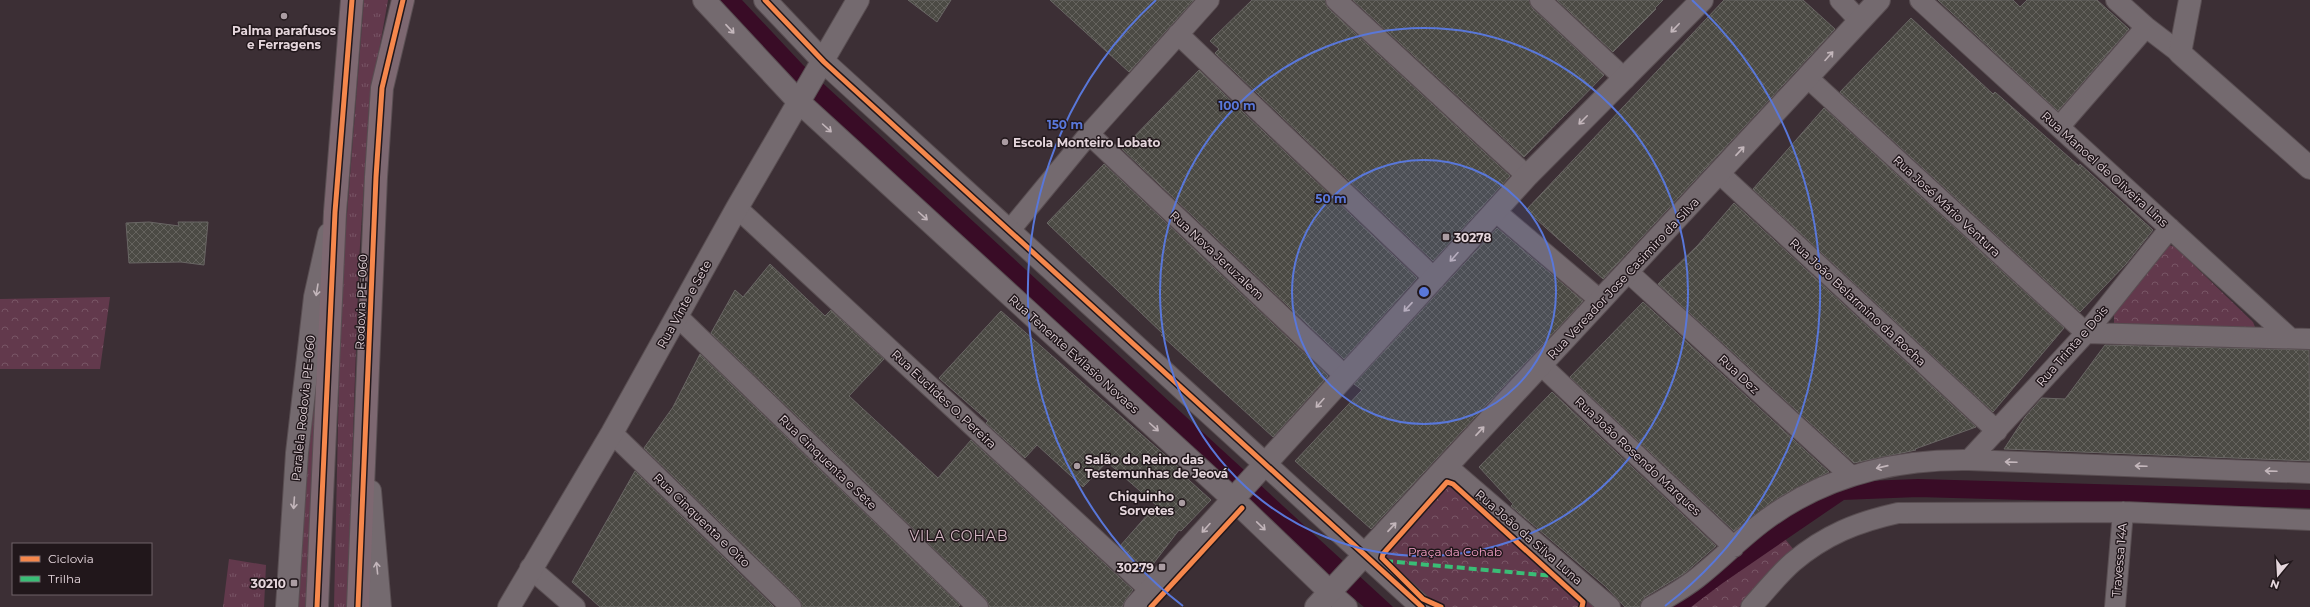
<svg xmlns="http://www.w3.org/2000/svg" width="2310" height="607" viewBox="0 0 2310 607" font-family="Montserrat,sans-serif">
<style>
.grass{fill:url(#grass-tufts)}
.forest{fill:url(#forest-crowns)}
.water{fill:#390c26}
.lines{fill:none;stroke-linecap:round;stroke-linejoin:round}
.canal{stroke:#390c26;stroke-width:18}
.building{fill:url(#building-cross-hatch);stroke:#696664}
.street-casing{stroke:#594e52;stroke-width:22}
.secondary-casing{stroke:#594e52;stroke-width:24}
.highway-casing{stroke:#594e52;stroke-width:24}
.street{stroke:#746a6f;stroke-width:20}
.secondary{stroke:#746a6f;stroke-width:22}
.highway{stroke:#7d6871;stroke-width:22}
.quiet{stroke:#3abd76;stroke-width:4;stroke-dasharray:8 4;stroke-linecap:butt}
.cycleway-casing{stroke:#21171b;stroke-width:8}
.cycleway{stroke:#f5874c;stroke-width:5}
.oneway{stroke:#c3b6bb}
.ring{fill:none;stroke:#5977d9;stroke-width:2}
.poi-dot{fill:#aa9ca2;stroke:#21171b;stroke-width:1.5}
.labels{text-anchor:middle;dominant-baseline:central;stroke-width:3;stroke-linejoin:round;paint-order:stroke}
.poi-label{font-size:12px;font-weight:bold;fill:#e5d6dc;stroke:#21171b;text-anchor:start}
.street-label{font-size:12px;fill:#e5d6dc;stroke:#21171b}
.park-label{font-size:12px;fill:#f5a0c7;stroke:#21171b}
.quarter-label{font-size:14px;letter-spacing:1px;fill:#d8bac7;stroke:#21171b}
.centre{fill:#5977d9;stroke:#21171b;stroke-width:2}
.ring-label{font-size:12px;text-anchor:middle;font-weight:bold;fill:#5977d9;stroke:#21171b;stroke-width:3;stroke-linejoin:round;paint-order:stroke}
</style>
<defs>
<pattern id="grass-tufts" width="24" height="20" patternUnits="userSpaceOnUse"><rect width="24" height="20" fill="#62394c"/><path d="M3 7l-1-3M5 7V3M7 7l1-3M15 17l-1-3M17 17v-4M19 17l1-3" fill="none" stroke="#785565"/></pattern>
<pattern id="forest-crowns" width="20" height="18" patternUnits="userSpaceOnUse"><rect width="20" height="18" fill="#62394c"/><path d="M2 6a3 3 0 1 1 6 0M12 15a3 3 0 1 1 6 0" fill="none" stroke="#785565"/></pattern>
<pattern id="building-cross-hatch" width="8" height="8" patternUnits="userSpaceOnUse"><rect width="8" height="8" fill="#4b4a44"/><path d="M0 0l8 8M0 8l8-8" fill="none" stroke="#65635e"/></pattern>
</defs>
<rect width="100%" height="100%" fill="#3c2f35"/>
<!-- grass -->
<path class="grass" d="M364,0H388L369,107L359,261L347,607H334L341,290Z
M321,396L313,607H298L307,400Z
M229,559L266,565L264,607H223Z"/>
<!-- forest -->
<path class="forest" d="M2166,244L2175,247L2253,322L2255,327L2253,330L2114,326V313Z
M110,297L100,369H0V299Z
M1444,477L1600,607H1424L1374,554Z
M1777,529L1798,555L1783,562L1739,607H1691Z"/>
<!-- water -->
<path class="water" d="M718,0H742L803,65L1393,607H1364L1346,592L816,104Z"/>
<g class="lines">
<!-- canal -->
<path class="canal" d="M1676,607L1717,576L1841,491L1918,488L2310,499"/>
</g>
<!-- building -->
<path class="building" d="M908,0H951L937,22Z
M1050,0H1194L1129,72Z
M1252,0H1325L1328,8L1510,176L1433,261L1215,53L1219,49L1210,41Z
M1353,0H1529L1532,8L1604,75L1524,157Z
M1557,0H1663L1655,8L1656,9L1613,52Z
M1724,0H1803L1835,29L1603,279L1526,210Z
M1938,0H2013L2020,7L2027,0H2097L2129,29L2058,111Z
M1911,18L1993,94L1995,92L2079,166L2080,164L2153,230L2126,264L2080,312L1840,92Z
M1199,70L1417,278L1344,359L1122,149Z
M1824,108L2064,328L1993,412L1753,189Z
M1104,164L1328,376L1273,437L1161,335L1163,334L1047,223Z
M1734,203L1976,427L1915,449L1916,450L1854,463L1658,284L1698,245Z
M149,222L179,226L178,222H208L204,265L181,262L129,263L126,223Z
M1497,228L1583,301L1371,529L1295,461L1362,390L1354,384Z
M770,264L825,316L831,310L884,359L849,396L938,478L971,440L1133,590L1126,599L1122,607H989L986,599L711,333L735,290L743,297Z
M1643,302L1829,472L1781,496L1734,531L1570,377Z
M1001,311L1182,470L1180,472L1211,500L1181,531L1179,530L1147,572L1120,546L1156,505L1107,462L1083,487L1037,445L1025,458L986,423L988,421L939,378Z
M2105,345L2309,350L2310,461L2004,449L2025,417L2042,398L2065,399Z
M700,354L960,605L958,607H802L799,599L644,448L673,407Z
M1552,392L1716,546L1685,573L1645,597L1640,607H1625L1605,586L1511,506L1513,504L1479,467Z
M635,471L774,607H600L572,582Z"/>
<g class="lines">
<!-- street casing -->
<g class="street-casing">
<path id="street" d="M1336,0L1527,176
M1540,0L1625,79
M1840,0L1860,21
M1920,0L2290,338
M2116,0L2146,27L2180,53
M1178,34L1435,279
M1808,78L2086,333L2310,339
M2059,127L2146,27
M1089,134L1345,376
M1719,173L1997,431
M737,208L1150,590
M1495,211L1601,301
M1010,230L1089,134L1209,0
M1628,272L1851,476
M677,316L978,607
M1541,365L1734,547
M612,433L791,607
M1969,460L2086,333L2170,228
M1448,467L1610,607
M530,568L575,607
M1330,592L1347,607
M1651,607C1667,598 1683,589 1697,578C1720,560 1741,538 1764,521C1824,476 1895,459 1969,460L2310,473
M1751,607C1765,592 1778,575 1793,562C1825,535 1857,522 1898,513L2123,512L2310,520
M2115,607L2123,512"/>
</g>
<!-- secondary casing -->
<g class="secondary-casing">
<path id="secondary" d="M704,0L799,102L1233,499L1330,592
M765,0L824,62L1422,607
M2190,0L2180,53L2310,168
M370,491L380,607
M287,607L297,453L315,297L329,234
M509,607L612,433L737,208L858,0
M1135,607L1527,176L1702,0
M1316,607L1879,0"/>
</g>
<!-- highway casing -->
<g class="highway-casing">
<path id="highway" d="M317,607L335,212L352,0
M358,607L376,177L382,88L403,0"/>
</g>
<!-- street -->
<use href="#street" class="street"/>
<!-- secondary -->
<use href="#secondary" class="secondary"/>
<!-- highway -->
<use href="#highway" class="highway"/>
<!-- quiet -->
<path class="quiet" d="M1385,561L1554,576"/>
<!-- cycleway casing -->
<g class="cycleway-casing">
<path id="cycleway" d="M765,0L824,62L1422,607
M317,607L335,212L352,0
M358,607L376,177L382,88L403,0
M1151,607L1242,508
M1441,607L1423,599L1382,558L1383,554L1447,482L1453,484L1583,602L1582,607"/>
</g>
<!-- cycleway -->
<use href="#cycleway" class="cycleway"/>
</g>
<!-- one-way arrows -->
<defs><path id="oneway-shaft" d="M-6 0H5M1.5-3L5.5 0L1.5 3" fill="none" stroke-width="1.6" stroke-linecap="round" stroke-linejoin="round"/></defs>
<g class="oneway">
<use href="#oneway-shaft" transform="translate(1675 28) rotate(134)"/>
<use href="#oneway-shaft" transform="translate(730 29) rotate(47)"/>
<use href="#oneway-shaft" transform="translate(1829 56) rotate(-48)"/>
<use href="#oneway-shaft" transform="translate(1583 120) rotate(135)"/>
<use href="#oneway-shaft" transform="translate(827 128) rotate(42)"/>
<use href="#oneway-shaft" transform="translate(1740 151) rotate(-47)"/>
<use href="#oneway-shaft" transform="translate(923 216) rotate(42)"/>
<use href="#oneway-shaft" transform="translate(1454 257) rotate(132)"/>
<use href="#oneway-shaft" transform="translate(317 290) rotate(99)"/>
<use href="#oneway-shaft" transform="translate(1408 307) rotate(133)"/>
<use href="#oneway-shaft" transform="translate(1320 403) rotate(132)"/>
<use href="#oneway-shaft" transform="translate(1154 427) rotate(42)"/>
<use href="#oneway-shaft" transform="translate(1480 431) rotate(-47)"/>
<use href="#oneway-shaft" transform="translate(2011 462) rotate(-178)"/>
<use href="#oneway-shaft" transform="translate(2141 466) rotate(-178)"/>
<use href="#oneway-shaft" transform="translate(1882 467) rotate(167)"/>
<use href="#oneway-shaft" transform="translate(2271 471) rotate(-178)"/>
<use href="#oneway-shaft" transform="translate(294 503) rotate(94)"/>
<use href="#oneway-shaft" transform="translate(1261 526) rotate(44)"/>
<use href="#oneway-shaft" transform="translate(1392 527) rotate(-47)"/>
<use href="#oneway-shaft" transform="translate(1206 528) rotate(132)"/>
<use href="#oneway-shaft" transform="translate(377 568) rotate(-96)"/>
</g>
<!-- distance rings -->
<circle cx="1424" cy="292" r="132" fill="#5977d9" fill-opacity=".12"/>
<g class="ring">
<circle cx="1424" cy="292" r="132"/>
<circle cx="1424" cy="292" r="264"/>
<path d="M1183 606A396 396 0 0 1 1156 0M1692 0A396 396 0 0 1 1665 606"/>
</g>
<!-- markers -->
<g class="poi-dot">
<circle cx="284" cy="16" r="4"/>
<circle cx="1005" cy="142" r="4"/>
<rect x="1442" y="233" width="8" height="8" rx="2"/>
<circle cx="1077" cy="466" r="4"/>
<circle cx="1182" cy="503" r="4"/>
<rect x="1158" y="563" width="8" height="8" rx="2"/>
<rect x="290" y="579" width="8" height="8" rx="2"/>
</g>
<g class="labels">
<!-- poi labels -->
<g class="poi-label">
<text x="284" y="30" text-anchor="middle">Palma parafusos<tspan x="284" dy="14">e Ferragens</tspan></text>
<text x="1013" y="142">Escola Monteiro Lobato</text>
<text x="1454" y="237">30278</text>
<text x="1085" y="459">Salão do Reino das<tspan x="1085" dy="14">Testemunhas de Jeová</tspan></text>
<text x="1174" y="496" text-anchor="end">Chiquinho<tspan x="1174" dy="14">Sorvetes</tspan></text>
<text x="1154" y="567" text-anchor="end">30279</text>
<text x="286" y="583" text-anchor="end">30210</text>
</g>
<!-- street labels -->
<g class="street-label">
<text transform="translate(2105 169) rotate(42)">Rua Manoel de Oliveira Lins</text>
<text transform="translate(1947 206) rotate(43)">Rua José Mário Ventura</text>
<text transform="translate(1217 255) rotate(43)">Rua Nova Jeruzalem</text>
<text transform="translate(1623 278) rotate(-47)">Rua Vereador Jose Casimiro da Silva</text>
<text transform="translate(361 302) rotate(-88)">Rodovia PE-060</text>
<text transform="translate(1858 302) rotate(43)">Rua João Belarmino da Rocha</text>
<text transform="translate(684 304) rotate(-61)">Rua Vinte e Sete</text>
<text transform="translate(2072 346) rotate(-49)">Rua Trinta e Dois</text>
<text transform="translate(1074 354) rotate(42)">Rua Tenente Evilasio Novaes</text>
<text transform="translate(1739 374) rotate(43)">Rua Dez</text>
<text transform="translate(944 399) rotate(43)">Rua Euclides O. Pereira</text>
<text transform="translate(303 408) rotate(-84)">Paralela Rodovia PE-060</text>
<text transform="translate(1638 456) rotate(43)">Rua João Rosendo Marques</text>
<text transform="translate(828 462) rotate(44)">Rua Cinquenta e Sete</text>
<text transform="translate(702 520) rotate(44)">Rua Cinquenta e Oito</text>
<text transform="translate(1529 537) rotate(41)">Rua João da Silva Luna</text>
<text transform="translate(2119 560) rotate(-85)">Travessa 14A</text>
</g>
<!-- park labels -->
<g class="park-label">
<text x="1455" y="551">Praça da Cohab</text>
</g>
<!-- quarter labels -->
<g class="quarter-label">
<text x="959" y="536">VILA COHAB</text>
</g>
</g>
<circle cx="1424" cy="292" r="6" class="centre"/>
<g class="ring-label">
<text x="1237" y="110">100 m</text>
<text x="1065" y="129">150 m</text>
<text x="1331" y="203">50 m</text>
</g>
<!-- legend -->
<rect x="12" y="543" width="140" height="52" fill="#21171b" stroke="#6f6368"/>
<rect x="20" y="556" width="20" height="6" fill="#f5874c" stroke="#6f6368"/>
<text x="48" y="563" font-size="12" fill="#e5d6dc">Ciclovia</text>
<rect x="20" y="576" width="20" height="6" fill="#3abd76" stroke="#6f6368"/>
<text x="48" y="583" font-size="12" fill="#e5d6dc">Trilha</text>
<!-- north arrow -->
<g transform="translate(2278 575) rotate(198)" stroke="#21171b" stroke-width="3" paint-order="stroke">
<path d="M0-3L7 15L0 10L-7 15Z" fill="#e5d6dc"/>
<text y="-6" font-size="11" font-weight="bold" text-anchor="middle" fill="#e5d6dc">N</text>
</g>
</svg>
